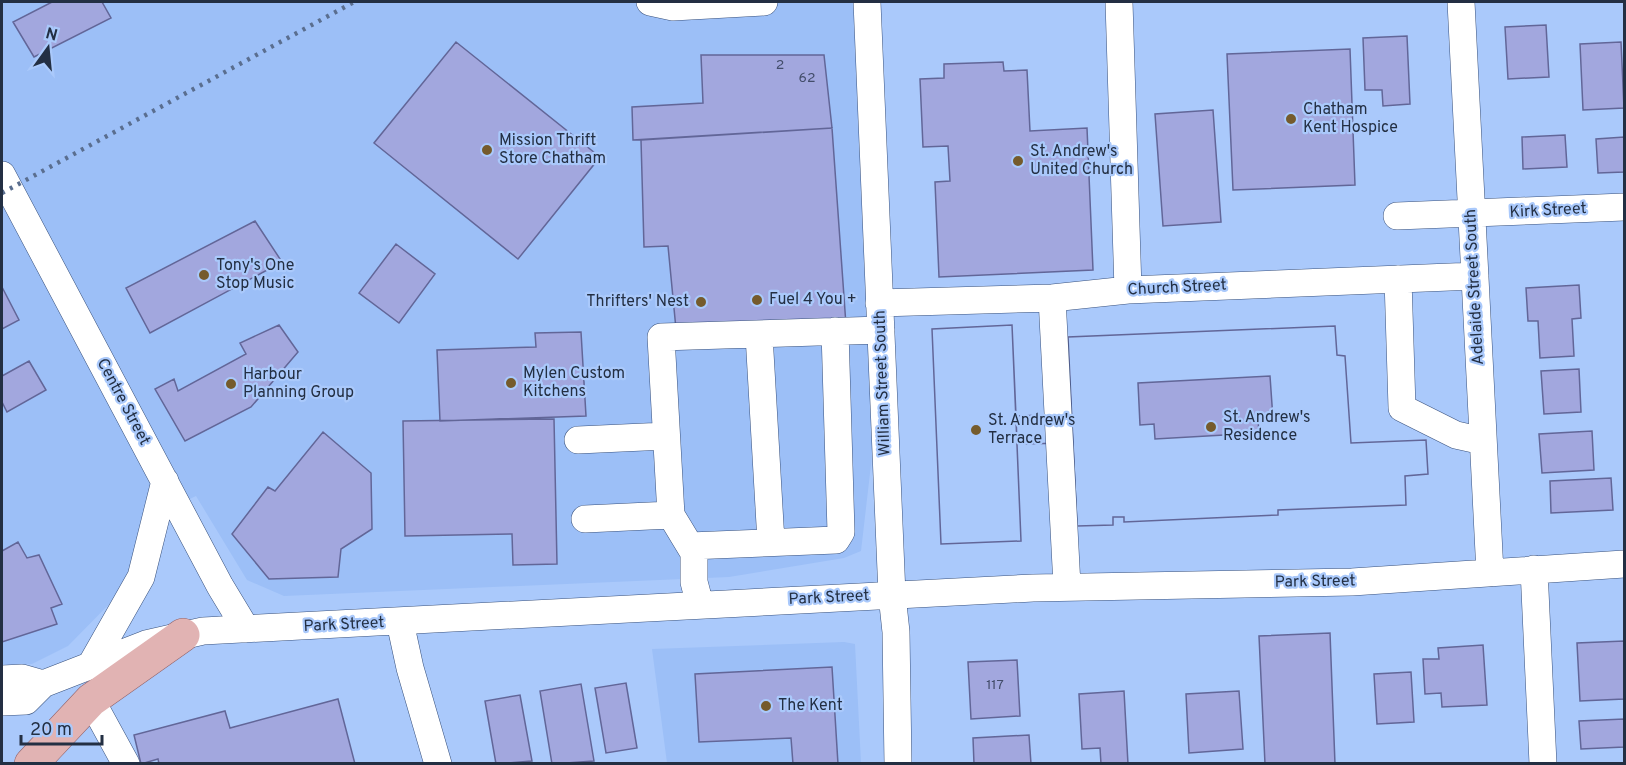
<svg xmlns="http://www.w3.org/2000/svg" width="1626" height="765" viewBox="0 0 1626 765" font-family="Overpass,sans-serif">
<style>
.built{fill:#9cbff7}
.building{fill:#a2a7de;stroke:#626698;stroke-width:1.5;fill-rule:evenodd}
.lines{fill:none;stroke-linecap:round;stroke-linejoin:round}
.minor-casing{stroke:#38517d;stroke-width:28}
.major-casing{stroke:#92646b;stroke-width:34}
.minor{stroke:#fff;stroke-width:27}
.major{stroke:#e1b3b3;stroke-width:33}
.rail{stroke:#5a6e8f;stroke-width:4.5;stroke-dasharray:3 6;stroke-linecap:butt}
.poi-dot{fill:#755b2c;stroke:#aac9fb;stroke-width:2}
.labels{text-anchor:middle;dominant-baseline:central;stroke-width:4.5;stroke-linejoin:round;paint-order:stroke}
.number-label{font-size:14px;fill:#434d6a}
.poi-label{font-size:16px;fill:#232f43;stroke:#aac9fb;text-anchor:start}
.street-label{font-size:16px;fill:#232f43;stroke:#aac9fb}
</style>
<rect width="100%" height="100%" fill="#aac9fb"/>
<!-- built -->
<path class="built" d="M2,2H857L874,439L861,551L844,558L729,577L284,596L247,580L196,496L149,519L126,587L68,646L32,664H2Z
M844,642L855,644L861,763H667L652,649Z"/>
<!-- building -->
<path class="building" d="M52,2H102L111,18L34,57L13,22Z
M1546,25L1549,77L1508,79L1505,27Z
M1407,36L1410,104L1383,106L1382,90H1365L1363,38Z
M456,42L600,157L518,259L374,143Z
M1621,42L1624,108L1583,110L1580,44Z
M1350,49L1355,185L1233,190L1227,54Z
M701,55H824L832,128L633,140L632,107L703,103Z
M1003,62L1004,71L1027,70L1030,131L1087,128L1093,270L939,277L935,182L950,181L948,146L923,147L920,79L944,78V64Z
M1213,110L1221,222L1163,226L1155,114Z
M832,128L846,325L676,329L668,246L644,247L641,140Z
M1565,135L1567,167L1523,169L1522,137Z
M1624,137V172L1598,173L1596,139Z
M255,221L282,262L150,333L126,288Z
M396,244L435,274L399,323L359,293Z
M1579,285L1581,318L1572,319L1574,356L1540,358L1538,321H1528L1526,288Z
M2,287L19,320L2,329Z
M279,325L298,352L251,407L185,441L155,389L174,379L178,391L246,354L240,343Z
M1012,325L1016,416L1071,414L1068,337L1335,326L1337,355L1345,356L1351,443L1426,440L1428,474L1405,476L1406,505L1278,510V515L1124,522V517H1113V525L1077,526L1072,443L1017,444L1021,541L941,544L932,329ZM1270,376L1273,419L1258,420L1259,433L1155,439L1154,424L1140,425L1138,383Z
M1012,325L1021,541L941,544L932,329Z
M1335,326L1337,355L1345,356L1351,443L1426,440L1428,474L1405,476L1406,505L1278,510V515L1124,522V517H1113V525L1077,526L1068,337Z
M581,332L586,416L440,421L437,350L536,347L535,333Z
M29,361L46,390L7,412L2,402V376Z
M1579,369L1581,412L1544,414L1541,371Z
M1071,414L1072,443L1017,444L1016,416Z
M554,419L557,564L513,565L512,534L405,536L403,421Z
M1592,431L1594,470L1542,473L1539,434Z
M323,432L371,473L372,529L341,549L338,577L269,579L232,534L268,487L275,491Z
M1611,478L1613,510L1551,513L1550,481Z
M18,542L27,558L39,555L62,604L51,608L57,624L2,642V551Z
M1330,633L1335,764H1265L1259,636Z
M1624,641V699L1580,701L1577,643Z
M1483,645L1487,705L1442,707L1441,693L1425,694L1423,659H1439L1438,648Z
M1017,660L1020,716L971,719L968,662Z
M832,667L838,764H793L791,738L699,742L695,674Z
M1411,672L1414,722L1377,724L1374,674Z
M626,683L637,748L606,753L595,688Z
M581,684L594,761L552,764L540,691Z
M1124,691L1128,764H1101L1100,748L1082,749L1079,694Z
M1239,691L1243,749L1189,753L1186,694Z
M520,695L532,761L496,764L485,701Z
M338,699L355,764H159L158,759L141,764L134,735L225,711L230,728Z
M1624,719V747L1581,749L1579,721Z
M1029,735L1031,764H974L973,738Z"/>
<g class="lines">
<!-- minor casing -->
<g class="minor-casing">
<path id="minor" d="M650,2L673,7L764,2
M867,2L892,595L896,632L898,764
M1119,2L1128,290
M1461,2L1490,573
M2,175L220,586L246,629
M1397,216L1624,207
M1398,279L1402,408L1456,435L1483,441
M1052,298L1067,586
M879,303L1052,298L1128,290L1475,276
M759,335L771,542
M578,440L666,436
M585,519L671,515
M690,546L836,540L841,532L835,331
M1534,569L1543,764
M700,605L694,582V553L671,515L661,337L881,330
M400,622L410,668L438,764
M91,665L141,577L165,481
M2,679L22,678L43,684
M91,700L126,764
M2,702L26,701L43,684L146,644L203,631L1033,588L1352,582L1624,564"/>
</g>
<!-- major casing -->
<g class="major-casing">
<path id="major" d="M31,764L91,700L183,635"/>
</g>
<!-- minor -->
<use href="#minor" class="minor"/>
<!-- major -->
<use href="#major" class="major"/>
<!-- rail -->
<path class="rail" d="M2,193L354,2"/>
</g>
<!-- markers -->
<g class="poi-dot">
<circle cx="1291" cy="119" r="6"/>
<circle cx="487" cy="150" r="6"/>
<circle cx="1018" cy="161" r="6"/>
<circle cx="204" cy="275" r="6"/>
<circle cx="757" cy="300" r="6"/>
<circle cx="701" cy="302" r="6"/>
<circle cx="511" cy="383" r="6"/>
<circle cx="231" cy="384" r="6"/>
<circle cx="1211" cy="427" r="6"/>
<circle cx="976" cy="430" r="6"/>
<circle cx="766" cy="706" r="6"/>
</g>
<g class="labels">
<!-- number labels -->
<g class="number-label">
<text x="780" y="65">2</text>
<text x="807" y="78">62</text>
<text x="995" y="685">117</text>
</g>
<!-- poi labels -->
<g class="poi-label">
<text x="1303" y="110">Chatham<tspan x="1303" dy="18">Kent Hospice</tspan></text>
<text x="499" y="141">Mission Thrift<tspan x="499" dy="18">Store Chatham</tspan></text>
<text x="1030" y="152">St. Andrew's<tspan x="1030" dy="18">United Church</tspan></text>
<text x="216" y="266">Tony's One<tspan x="216" dy="18">Stop Music</tspan></text>
<text x="769" y="300">Fuel 4 You +</text>
<text x="689" y="302" text-anchor="end">Thrifters' Nest</text>
<text x="523" y="374">Mylen Custom<tspan x="523" dy="18">Kitchens</tspan></text>
<text x="243" y="375">Harbour<tspan x="243" dy="18">Planning Group</tspan></text>
<text x="1223" y="418">St. Andrew's<tspan x="1223" dy="18">Residence</tspan></text>
<text x="988" y="421">St. Andrew's<tspan x="988" dy="18">Terrace</tspan></text>
<text x="778" y="706">The Kent</text>
</g>
<!-- street labels -->
<g class="street-label">
<text transform="translate(1548 211) rotate(-3)">Kirk Street</text>
<text transform="translate(1475 287) rotate(-93)">Adelaide Street South</text>
<text transform="translate(1177 288) rotate(-3)">Church Street</text>
<text transform="translate(883 383) rotate(-92)">William Street South</text>
<text transform="translate(123 402) rotate(62)">Centre Street</text>
<text transform="translate(1315 582) rotate(-1)">Park Street</text>
<text transform="translate(829 598) rotate(-3)">Park Street</text>
<text transform="translate(344 625) rotate(-3)">Park Street</text>
</g>
</g>
<!-- border -->
<rect width="1626" height="765" fill="none" stroke="#232f43" stroke-width="6"/>
<!-- north arrow -->
<g transform="translate(48 48) rotate(15)" stroke="#aac9fb" stroke-width="4.5" paint-order="stroke">
<path d="M0-4.5L10 22L0 15L-10 22Z" fill="#232f43"/>
<text y="-9" font-size="16" font-weight="bold" text-anchor="middle" fill="#232f43">N</text>
</g>
<!-- scale -->
<path d="M21 735v9h81v-9" fill="none" stroke="#232f43" stroke-width="3"/>
<text x="30" y="735" font-size="18" fill="#232f43" stroke="#aac9fb" stroke-width="4.5" paint-order="stroke">20 m</text>
</svg>
